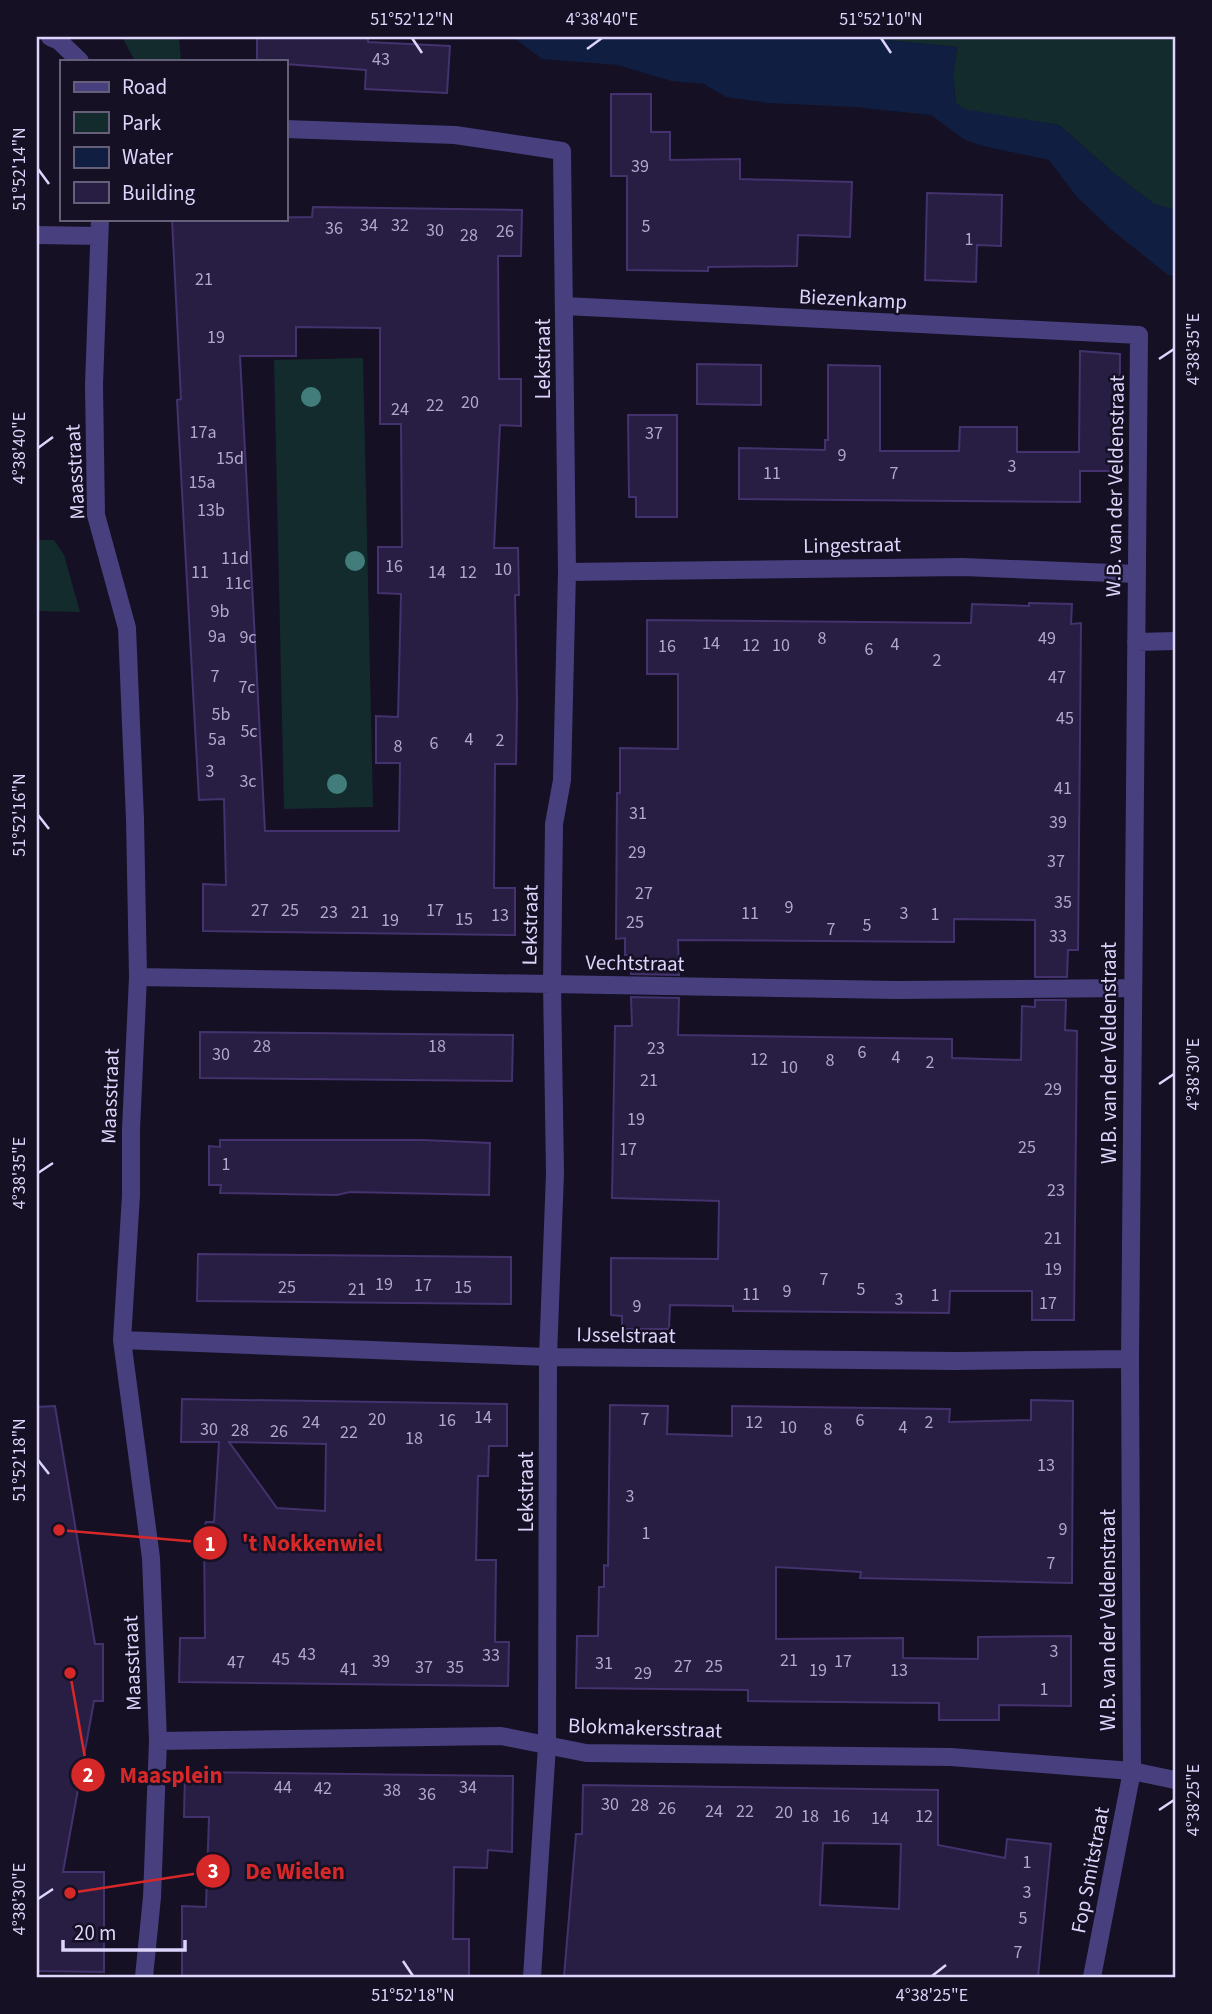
<svg xmlns="http://www.w3.org/2000/svg" width="1212" height="2014" viewBox="0 0 1212 2014" font-family="'Source Sans 3',sans-serif">
<style>
.green{fill:#142b2d}
.water{fill:#101e42}
.building{fill:#281e43;stroke:#43326d;stroke-width:2;fill-rule:evenodd}
.lines{fill:none;stroke-linecap:round;stroke-linejoin:round}
.minor{stroke:#473f7e;stroke-width:18}
.tree{fill:#427d7c}
.ticks{fill:none;stroke:#ddd5fc;stroke-width:2.5}
.labels{text-anchor:middle;dominant-baseline:central;stroke-width:5;stroke-linejoin:round;paint-order:stroke}
.number-label{font-size:18px;fill:#b0a7ce}
.street-label{font-size:21px;fill:#ddd5fc;stroke:#151023}
.leader{fill:none;stroke:#d62828;stroke-width:2.5}
.callout-dot{fill:#d62828;stroke:#151023;stroke-width:2.5}
.mark-label{font-size:21px;text-anchor:middle;font-weight:bold;fill:#fff}
.callout-label{font-size:23px;text-anchor:middle;font-weight:bold;fill:#d62828;stroke:#151023;stroke-width:5;stroke-linejoin:round;paint-order:stroke}
.neatline{fill:none;stroke:#ddd5fc;stroke-width:2.5}
.ticks-label{font-size:18px;text-anchor:middle;fill:#ddd5fc}
</style>
<rect width="100%" height="100%" fill="#151023"/>
<!-- green -->
<path class="green" d="M122,37H179L181,61H135Z
M855,37H1175V210L1154,204L1117,176L1059,125L964,110L956,103L953,76L957,47Z
M363,358L373,807L284,809L274,360Z
M37,540H54L64,555L80,612L37,611Z"/>
<!-- water -->
<path class="water" d="M513,37H855L957,47L953,76L956,103L964,109L1059,125L1117,176L1154,204L1175,210V276L1168,275L1113,231L1077,197L1049,160L983,146L965,140L931,115L854,107L770,103L726,97L704,84L671,81L618,65L542,59Z"/>
<!-- building -->
<path class="building" d="M257,37H368V42L450,46L447,93L365,89L366,70L285,64V61H257Z
M611,94H651V132H670V160L740,159V179L852,182L850,237L798,235L797,266L708,267V271L627,270V176H611Z
M927,193L1002,195L1001,246L977,245L976,282L925,280Z
M313,207L522,210L521,256H498L499,379H521V426L500,425L494,548H518L519,595H515L517,702L516,764H495L494,888H515V935L203,931V884L226,885L224,799L199,800L177,400L181,399L172,219L312,217ZM296,327L380,328V424H401L402,547H378V593L401,594L398,717L376,716V763H400L399,831H265L240,356H296Z
M1080,351L1120,354L1119,471H1080V502L739,499V448L825,450V440H828V365L880,366V451H959L960,427H1017V452H1079Z
M697,364L761,365V405L697,404Z
M628,415H677V517H636V497H629Z
M1029,603L1072,604L1071,624L1081,623L1078,950H1068L1067,977H1035V920L954,919V942L678,940L679,975L631,974V955H625V938L616,939L617,793H620V748L678,749V674H647V620L971,623L972,604L1029,606Z
M631,997L679,998L678,1035L952,1039V1058L1021,1060L1022,1006L1035,1007V1000H1066L1065,1030L1077,1031L1074,1320H1032V1291H950L949,1313L733,1311V1306L670,1305L669,1329H622V1316L611,1315V1258L718,1259L719,1201L612,1198L615,1026H632Z
M200,1032L513,1035L512,1081L200,1078Z
M220,1140H423L490,1143L489,1195L350,1192L337,1195L220,1193L221,1185H209V1146L220,1147Z
M198,1254L511,1257V1304L197,1301Z
M182,1399L507,1404V1446H489L488,1476H478L476,1560H496L495,1642H509L508,1686L179,1682L180,1638H205L204,1527L206,1522H214L219,1442H181ZM229,1442L326,1444L325,1511L277,1508Z
M1031,1400L1073,1401L1072,1583L860,1578L861,1572L776,1567V1639L903,1638V1658L978,1659V1637L1071,1636V1706L999,1705V1720H939V1703L748,1701V1690L576,1688L577,1636H598L599,1587H604V1565L608,1566L610,1405L668,1406L667,1434L732,1436V1406L950,1409L949,1422L1031,1420Z
M55,1406L95,1644H103V1701H94L63,1872H104V1972L37,1971V1407Z
M185,1772L513,1776L512,1852L488,1850L487,1868L454,1867L453,1939H469V1977H182V1906L206,1907L209,1817H184Z
M583,1785L938,1790V1845L1005,1858L1007,1839L1051,1844L1038,1977H564L576,1834H582ZM823,1843L901,1844L899,1909L820,1905Z"/>
<g class="lines">
<!-- minor -->
<path class="minor" d="M50,37L59,41L80,61
M285,129L455,135L562,151L567,572L562,780L554,824L552,984L555,1173L548,1357L547,1746L532,1977
M100,219L94,385L96,515L127,628L135,819L138,977L131,1129V1195L122,1340L151,1558L158,1741L152,1897L144,1977
M37,235L99,236
M565,306L1139,335L1130,1359L1132,1771L1092,1977
M567,572L963,567L1137,574
M1136,642L1175,641
M138,977L896,990L1132,988
M122,1340L548,1357L956,1361L1130,1359
M158,1741L501,1736L586,1753L951,1757L1132,1771L1175,1780"/>
</g>
<!-- trees -->
<g class="tree">
<circle cx="311" cy="397" r="10"/>
<circle cx="355" cy="561" r="10"/>
<circle cx="337" cy="784" r="10"/>
</g>
<!-- ticks -->
<path class="ticks" d="M412,38L422,53M881,38L891,53M587,49L602,38M38,169L49,184M1159,359L1174,349M38,448L53,437M38,815L49,829M1159,1084L1174,1074M38,1173L53,1163M38,1460L49,1474M1159,1810L1174,1800M38,1899L53,1889M403,1961L413,1976M932,1976L946,1965"/>
<g class="labels">
<!-- number labels -->
<g class="number-label">
<text x="381" y="59">43</text>
<text x="640" y="166">39</text>
<text x="369" y="225">34</text>
<text x="400" y="225">32</text>
<text x="646" y="226">5</text>
<text x="334" y="228">36</text>
<text x="435" y="230">30</text>
<text x="505" y="231">26</text>
<text x="469" y="235">28</text>
<text x="969" y="239">1</text>
<text x="204" y="279">21</text>
<text x="216" y="337">19</text>
<text x="470" y="402">20</text>
<text x="435" y="405">22</text>
<text x="400" y="409">24</text>
<text x="203" y="432">17a</text>
<text x="654" y="433">37</text>
<text x="842" y="455">9</text>
<text x="230" y="458">15d</text>
<text x="1012" y="466">3</text>
<text x="772" y="473">11</text>
<text x="894" y="473">7</text>
<text x="202" y="482">15a</text>
<text x="211" y="510">13b</text>
<text x="235" y="558">11d</text>
<text x="394" y="566">16</text>
<text x="503" y="569">10</text>
<text x="200" y="572">11</text>
<text x="437" y="572">14</text>
<text x="468" y="572">12</text>
<text x="238" y="583">11c</text>
<text x="220" y="611">9b</text>
<text x="217" y="636">9a</text>
<text x="248" y="637">9c</text>
<text x="822" y="638">8</text>
<text x="1047" y="638">49</text>
<text x="711" y="643">14</text>
<text x="895" y="644">4</text>
<text x="751" y="645">12</text>
<text x="781" y="645">10</text>
<text x="667" y="646">16</text>
<text x="869" y="649">6</text>
<text x="937" y="660">2</text>
<text x="215" y="676">7</text>
<text x="1057" y="677">47</text>
<text x="247" y="687">7c</text>
<text x="221" y="714">5b</text>
<text x="1065" y="718">45</text>
<text x="249" y="731">5c</text>
<text x="217" y="739">5a</text>
<text x="469" y="739">4</text>
<text x="500" y="740">2</text>
<text x="434" y="743">6</text>
<text x="398" y="746">8</text>
<text x="210" y="771">3</text>
<text x="248" y="781">3c</text>
<text x="1063" y="788">41</text>
<text x="638" y="813">31</text>
<text x="1058" y="822">39</text>
<text x="637" y="852">29</text>
<text x="1056" y="861">37</text>
<text x="644" y="893">27</text>
<text x="1063" y="902">35</text>
<text x="789" y="907">9</text>
<text x="260" y="910">27</text>
<text x="290" y="910">25</text>
<text x="435" y="910">17</text>
<text x="329" y="912">23</text>
<text x="360" y="912">21</text>
<text x="750" y="913">11</text>
<text x="904" y="913">3</text>
<text x="935" y="914">1</text>
<text x="500" y="915">13</text>
<text x="464" y="919">15</text>
<text x="390" y="920">19</text>
<text x="635" y="922">25</text>
<text x="867" y="925">5</text>
<text x="831" y="929">7</text>
<text x="1058" y="936">33</text>
<text x="262" y="1046">28</text>
<text x="437" y="1046">18</text>
<text x="656" y="1048">23</text>
<text x="862" y="1052">6</text>
<text x="221" y="1054">30</text>
<text x="896" y="1057">4</text>
<text x="759" y="1059">12</text>
<text x="830" y="1060">8</text>
<text x="930" y="1062">2</text>
<text x="789" y="1067">10</text>
<text x="649" y="1080">21</text>
<text x="1053" y="1089">29</text>
<text x="636" y="1119">19</text>
<text x="1027" y="1147">25</text>
<text x="628" y="1149">17</text>
<text x="226" y="1164">1</text>
<text x="1056" y="1190">23</text>
<text x="1053" y="1238">21</text>
<text x="1053" y="1269">19</text>
<text x="824" y="1279">7</text>
<text x="384" y="1284">19</text>
<text x="423" y="1285">17</text>
<text x="287" y="1287">25</text>
<text x="463" y="1287">15</text>
<text x="357" y="1289">21</text>
<text x="861" y="1289">5</text>
<text x="787" y="1291">9</text>
<text x="751" y="1294">11</text>
<text x="935" y="1295">1</text>
<text x="899" y="1299">3</text>
<text x="1048" y="1303">17</text>
<text x="637" y="1306">9</text>
<text x="483" y="1417">14</text>
<text x="377" y="1419">20</text>
<text x="645" y="1419">7</text>
<text x="447" y="1420">16</text>
<text x="860" y="1420">6</text>
<text x="311" y="1422">24</text>
<text x="754" y="1422">12</text>
<text x="929" y="1422">2</text>
<text x="788" y="1427">10</text>
<text x="903" y="1427">4</text>
<text x="209" y="1429">30</text>
<text x="828" y="1429">8</text>
<text x="240" y="1430">28</text>
<text x="279" y="1431">26</text>
<text x="349" y="1432">22</text>
<text x="414" y="1438">18</text>
<text x="1046" y="1465">13</text>
<text x="630" y="1496">3</text>
<text x="1063" y="1529">9</text>
<text x="646" y="1533">1</text>
<text x="1051" y="1563">7</text>
<text x="1054" y="1651">3</text>
<text x="307" y="1654">43</text>
<text x="491" y="1655">33</text>
<text x="281" y="1659">45</text>
<text x="789" y="1660">21</text>
<text x="381" y="1661">39</text>
<text x="843" y="1661">17</text>
<text x="236" y="1662">47</text>
<text x="604" y="1663">31</text>
<text x="683" y="1666">27</text>
<text x="714" y="1666">25</text>
<text x="424" y="1667">37</text>
<text x="455" y="1667">35</text>
<text x="349" y="1669">41</text>
<text x="818" y="1670">19</text>
<text x="899" y="1670">13</text>
<text x="643" y="1673">29</text>
<text x="1044" y="1689">1</text>
<text x="283" y="1787">44</text>
<text x="468" y="1787">34</text>
<text x="323" y="1788">42</text>
<text x="392" y="1790">38</text>
<text x="427" y="1794">36</text>
<text x="610" y="1804">30</text>
<text x="640" y="1805">28</text>
<text x="667" y="1808">26</text>
<text x="714" y="1811">24</text>
<text x="745" y="1811">22</text>
<text x="784" y="1812">20</text>
<text x="810" y="1816">18</text>
<text x="841" y="1816">16</text>
<text x="924" y="1816">12</text>
<text x="880" y="1818">14</text>
<text x="1027" y="1862">1</text>
<text x="1027" y="1892">3</text>
<text x="1023" y="1918">5</text>
<text x="1018" y="1952">7</text>
</g>
<!-- street labels -->
<g class="street-label">
<text transform="translate(853 299) rotate(3)">Biezenkamp</text>
<text transform="translate(543 359) rotate(-90)">Lekstraat</text>
<text transform="translate(75 472) rotate(-93)">Maasstraat</text>
<text transform="translate(1115 486) rotate(-89)">W.B. van der Veldenstraat</text>
<text transform="translate(852 545) rotate(-1)">Lingestraat</text>
<text transform="translate(530 925) rotate(-89)">Lekstraat</text>
<text transform="translate(635 963) rotate(1)">Vechtstraat</text>
<text transform="translate(1109 1053) rotate(-90)">W.B. van der Veldenstraat</text>
<text transform="translate(110 1096) rotate(-88)">Maasstraat</text>
<text transform="translate(626 1335) rotate(1)">IJsselstraat</text>
<text transform="translate(526 1492) rotate(-90)">Lekstraat</text>
<text transform="translate(1108 1620) rotate(-90)">W.B. van der Veldenstraat</text>
<text transform="translate(132 1663) rotate(-92)">Maasstraat</text>
<text transform="translate(645 1728) rotate(2)">Blokmakersstraat</text>
<text transform="translate(1090 1870) rotate(-79)">Fop Smitstraat</text>
</g>
</g>
<!-- callouts -->
<path class="leader" d="M59 1530L210 1543M70 1673L88 1775M70 1893L213 1871"/>
<g class="callout-dot">
<circle cx="59" cy="1530" r="7"/>
<circle cx="70" cy="1673" r="7"/>
<circle cx="70" cy="1893" r="7"/>
<circle cx="210" cy="1543" r="18"/>
<circle cx="88" cy="1775" r="18"/>
<circle cx="213" cy="1871" r="18"/>
</g>
<g class="mark-label">
<text x="210" y="1551">1</text>
<text x="88" y="1782">2</text>
<text x="213" y="1878">3</text>
</g>
<g class="callout-label">
<text x="312" y="1551">'t Nokkenwiel</text>
<text x="171" y="1783">Maasplein</text>
<text x="295" y="1879">De Wielen</text>
</g>
<!-- border -->
<rect width="1212" height="2014" fill="none" stroke="#151023" stroke-width="77"/>
<!-- legend -->
<rect x="60" y="60" width="228" height="161" fill="#151023" stroke="#655f7a" stroke-width="2"/>
<rect x="74" y="82" width="35" height="10" fill="#473f7e" stroke="#655f7a" stroke-width="2"/>
<text x="122" y="94" font-size="21" fill="#ddd5fc">Road</text>
<rect x="74" y="112" width="35" height="21" fill="#142b2d" stroke="#655f7a" stroke-width="2"/>
<text x="122" y="130" font-size="21" fill="#ddd5fc">Park</text>
<rect x="74" y="147" width="35" height="21" fill="#101e42" stroke="#655f7a" stroke-width="2"/>
<text x="122" y="164" font-size="21" fill="#ddd5fc">Water</text>
<rect x="74" y="182" width="35" height="21" fill="#281e43" stroke="#655f7a" stroke-width="2"/>
<text x="122" y="200" font-size="21" fill="#ddd5fc">Building</text>
<!-- scale -->
<path d="M63 1940v10h122v-10" fill="none" stroke="#ddd5fc" stroke-width="3.5"/>
<text x="74" y="1940" font-size="21" fill="#ddd5fc" stroke="#151023" stroke-width="5" paint-order="stroke">20 m</text>
<rect x="38" y="38" width="1136" height="1938" class="neatline"/>
<g class="ticks-label">
<text x="412" y="25">51°52'12"N</text>
<text x="602" y="25">4°38'40"E</text>
<text x="881" y="25">51°52'10"N</text>
<text transform="translate(19 169) rotate(-90)" y="6">51°52'14"N</text>
<text transform="translate(1193 349) rotate(-90)" y="6">4°38'35"E</text>
<text transform="translate(19 448) rotate(-90)" y="6">4°38'40"E</text>
<text transform="translate(19 815) rotate(-90)" y="6">51°52'16"N</text>
<text transform="translate(1193 1074) rotate(-90)" y="6">4°38'30"E</text>
<text transform="translate(19 1173) rotate(-90)" y="6">4°38'35"E</text>
<text transform="translate(19 1460) rotate(-90)" y="6">51°52'18"N</text>
<text transform="translate(1193 1800) rotate(-90)" y="6">4°38'25"E</text>
<text transform="translate(19 1899) rotate(-90)" y="6">4°38'30"E</text>
<text x="413" y="2001">51°52'18"N</text>
<text x="932" y="2001">4°38'25"E</text>
</g>
</svg>
